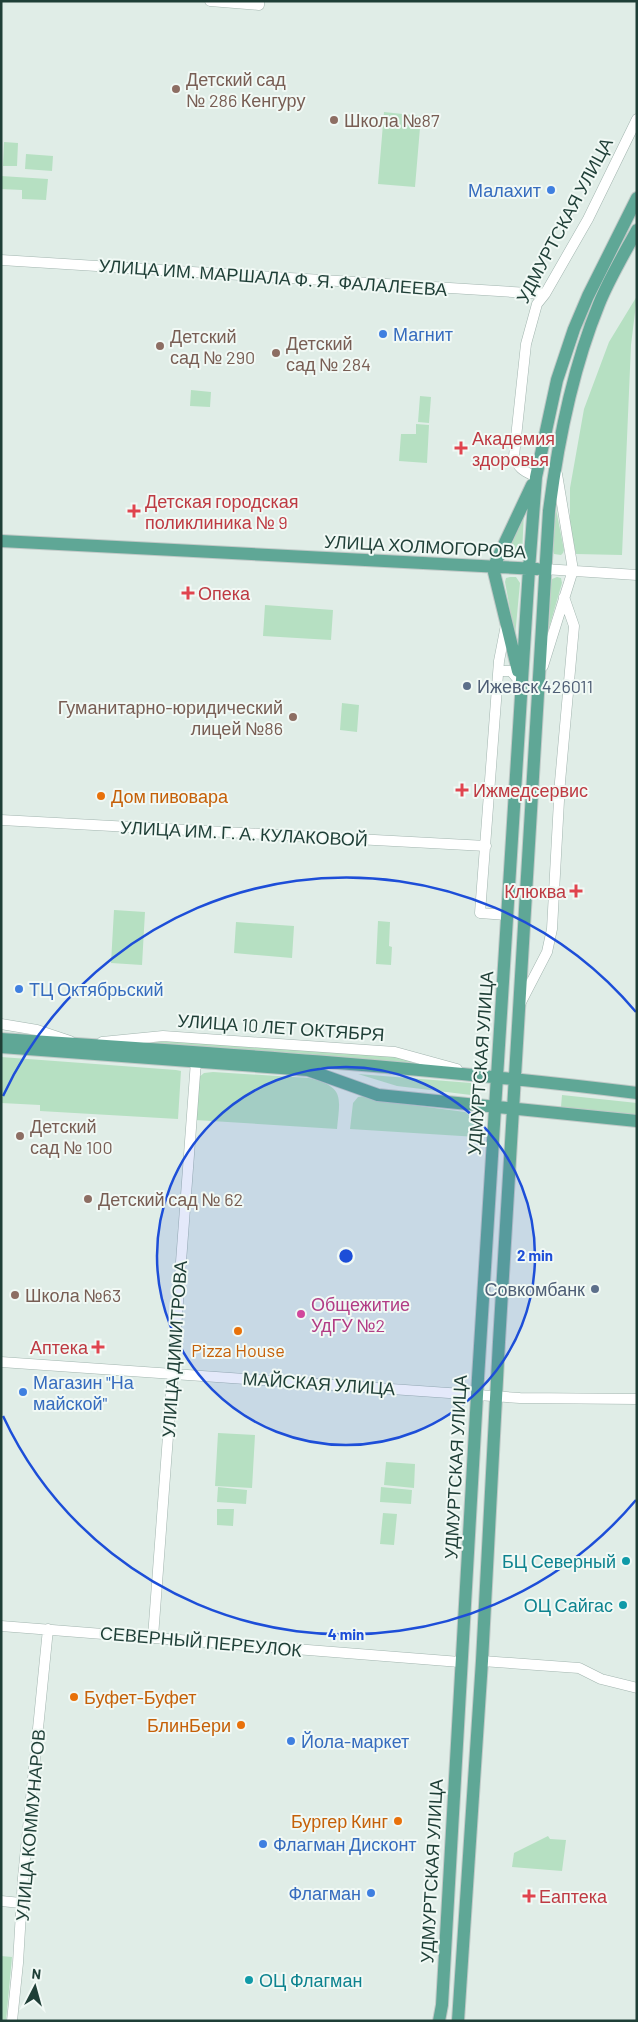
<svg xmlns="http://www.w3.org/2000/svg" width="638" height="2022" viewBox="0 0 638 2022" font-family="Barlow,sans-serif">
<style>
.green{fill:#b6e0c2}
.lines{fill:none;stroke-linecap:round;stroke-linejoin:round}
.minor-casing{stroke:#a2b5af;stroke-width:11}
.major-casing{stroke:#c0c9c7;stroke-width:14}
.minor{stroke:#fff;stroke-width:10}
.major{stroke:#5fa796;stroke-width:12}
.ring{fill:none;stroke:#1d4ed8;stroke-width:2.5}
.education-dot{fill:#8d6e63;stroke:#f1f9f5;stroke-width:2}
.shop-dot{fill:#3f7fe0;stroke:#f1f9f5;stroke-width:2}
.health-dot{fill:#e0444e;stroke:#f1f9f5;stroke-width:2}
.service-dot{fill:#5c6f8a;stroke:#f1f9f5;stroke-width:2}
.food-dot{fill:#e8710a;stroke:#f1f9f5;stroke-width:2}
.hotel-dot{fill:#d1479c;stroke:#f1f9f5;stroke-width:2}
.culture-dot{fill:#0f9aa8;stroke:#f1f9f5;stroke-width:2}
.labels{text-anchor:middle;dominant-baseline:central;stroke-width:4;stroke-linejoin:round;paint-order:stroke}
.education-label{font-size:18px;fill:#785e54;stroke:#f1f9f5;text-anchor:start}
.shop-label{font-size:18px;fill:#366cbe;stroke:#f1f9f5;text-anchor:start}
.street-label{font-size:18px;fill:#1f3f37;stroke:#f1f9f5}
.health-label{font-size:18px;fill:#be3a42;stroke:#f1f9f5;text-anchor:start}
.service-label{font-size:18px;fill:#4e5e75;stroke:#f1f9f5;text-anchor:start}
.food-label{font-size:18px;fill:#c56008;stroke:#f1f9f5;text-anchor:start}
.hotel-label{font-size:18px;fill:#b23c85;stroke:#f1f9f5;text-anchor:start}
.culture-label{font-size:18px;fill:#0d838f;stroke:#f1f9f5;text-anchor:end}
.centre{fill:#1d4ed8;stroke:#f1f9f5;stroke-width:2.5}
.ring-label{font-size:15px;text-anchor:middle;font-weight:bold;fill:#1d4ed8;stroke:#f1f9f5;stroke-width:4;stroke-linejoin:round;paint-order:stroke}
</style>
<rect width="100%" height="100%" fill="#e0ede7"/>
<!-- green -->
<path class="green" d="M384,112L421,116L415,187L378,184Z
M4,142L18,143L17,166H3Z
M26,154L53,156L52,171L25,169Z
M1,176L48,179L46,200L22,199V190L1,189Z
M637,296L631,345L622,555L576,554L570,526V488L584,409L609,342Z
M191,390L211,392L210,407L190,406Z
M420,396L431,397L429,423L418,422Z
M416,424L429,425L427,463L399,461L401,434H416Z
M556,509L564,550L563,553L561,555L554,554L553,551Z
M524,510L522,555L515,559L511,558L506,552Z
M510,577H516L520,583L515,636L505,582L506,578Z
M557,577L561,578L562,583L549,628L551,584L552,579Z
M265,605L333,610L331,640L263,636Z
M342,703L359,705L357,732L340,730Z
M114,910L145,912L142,965L111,963Z
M378,921L390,922L389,946L392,947L391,965L376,964Z
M236,922L294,926L292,958L234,953Z
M165,1040L401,1055L424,1065L123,1043Z
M1,1057L176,1070L181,1071L178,1119L40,1111V1105L1,1103Z
M213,1072L309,1078C345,1087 340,1097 337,1129L195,1120L198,1078L204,1073Z
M358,1074L471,1083L476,1087L475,1092L471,1095L397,1086Z
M562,1095L637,1103V1115L561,1107Z
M364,1096L381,1101L465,1112L477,1121V1137L350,1129L353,1103L358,1097Z
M218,1433L255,1435L252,1488L215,1486Z
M386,1462L415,1464L414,1488L384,1485Z
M218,1487L247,1490L246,1504L217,1502Z
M381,1487L412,1490L411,1504L380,1502Z
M217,1509H234L233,1526L217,1525Z
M383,1513L397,1514L394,1545L380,1544Z
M548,1836L550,1839L566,1840L562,1871L512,1867L514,1853Z
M1,1956L12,1957L6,2021H1Z"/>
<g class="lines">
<!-- minor casing -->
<g class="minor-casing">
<path id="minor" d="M210,1L259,5V1
M1,260L545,294
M536,477C524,471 518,469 514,456L526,344L537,304L545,294L588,219L637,119
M544,569L637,575
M506,625L499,661L480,913L507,915
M543,666L573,570L557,474
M499,671H511L520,682
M1,820L486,846
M520,1004L547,952L552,929L560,782L574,626L564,597
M1,1024L37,1030L70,1041
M102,1042L163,1036L395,1052L457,1069
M1,1362L520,1398L637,1399
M1,1626L460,1662
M153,1637L196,1061
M482,1661L579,1668L601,1679L637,1688
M1,1901L21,1903
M12,2021L18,1963L23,1878L48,1629"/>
</g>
<!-- major casing -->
<g class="major-casing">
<path id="major" d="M1,541L537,569
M518,671L493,568L532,485
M1,1039C214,1053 426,1067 637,1093
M1,1047L308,1070L378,1095L637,1121
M439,2021L442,2005L478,1378L529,569L536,477L557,380L574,329L588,296L637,198
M458,2021L482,1661L499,1342L549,511C558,441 572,370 599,304C609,279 624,254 637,230"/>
</g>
<!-- minor -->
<use href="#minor" class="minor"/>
<!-- major -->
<use href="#major" class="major"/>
</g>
<!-- distance rings -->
<circle cx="346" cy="1256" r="189" fill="#1d4ed8" fill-opacity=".12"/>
<g class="ring">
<circle cx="346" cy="1256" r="189"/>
<path d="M636 1500A379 379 0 0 1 3 1416M3 1096A379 379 0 0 1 636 1012"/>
</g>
<!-- markers -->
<g class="education-dot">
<circle cx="176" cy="89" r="5"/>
<circle cx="334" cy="120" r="5"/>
<circle cx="160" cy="346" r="5"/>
<circle cx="276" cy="353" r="5"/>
<circle cx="293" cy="717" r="5"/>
<circle cx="20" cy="1136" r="5"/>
<circle cx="88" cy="1199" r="5"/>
<circle cx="15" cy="1295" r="5"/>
</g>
<g class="shop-dot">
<circle cx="551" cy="190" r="5"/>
<circle cx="383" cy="334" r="5"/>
<circle cx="19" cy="989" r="5"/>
<circle cx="23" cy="1392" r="5"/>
<circle cx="291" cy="1741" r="5"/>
<circle cx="263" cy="1844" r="5"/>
<circle cx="371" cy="1893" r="5"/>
</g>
<g class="health-dot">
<path d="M458.5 440.5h5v5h5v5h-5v5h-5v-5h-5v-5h5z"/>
<path d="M131.5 503.5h5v5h5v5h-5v5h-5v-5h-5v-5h5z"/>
<path d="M185.5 585.5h5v5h5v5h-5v5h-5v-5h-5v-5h5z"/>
<path d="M459.5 782.5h5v5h5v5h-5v5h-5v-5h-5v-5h5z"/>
<path d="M573.5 883.5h5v5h5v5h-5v5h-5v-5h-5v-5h5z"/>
<path d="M95.5 1339.5h5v5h5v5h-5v5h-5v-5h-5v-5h5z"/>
<path d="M526.5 1888.5h5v5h5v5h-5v5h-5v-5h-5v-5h5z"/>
</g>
<g class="service-dot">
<circle cx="467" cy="686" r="5"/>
<circle cx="595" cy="1289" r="5"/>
</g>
<g class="food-dot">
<circle cx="101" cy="796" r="5"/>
<circle cx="238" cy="1331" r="5"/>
<circle cx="74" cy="1697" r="5"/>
<circle cx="241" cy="1725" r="5"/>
<circle cx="398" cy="1821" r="5"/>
</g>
<circle class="hotel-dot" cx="301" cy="1314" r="5"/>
<g class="culture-dot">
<circle cx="626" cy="1561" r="5"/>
<circle cx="623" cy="1605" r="5"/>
<circle cx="249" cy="1980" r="5"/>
</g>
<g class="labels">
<!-- education labels -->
<g class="education-label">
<text x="186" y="79">Детский сад<tspan x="186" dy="21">№ 286 Кенгуру</tspan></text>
<text x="344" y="120">Школа №87</text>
<text x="170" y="336">Детский<tspan x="170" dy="21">сад № 290</tspan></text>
<text x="286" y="343">Детский<tspan x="286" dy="21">сад № 284</tspan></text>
<text x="283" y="707" text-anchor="end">Гуманитарно-юридический<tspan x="283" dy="21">лицей №86</tspan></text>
<text x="30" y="1126">Детский<tspan x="30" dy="21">сад № 100</tspan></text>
<text x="98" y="1199">Детский сад № 62</text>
<text x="25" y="1295">Школа №63</text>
</g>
<!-- shop labels -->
<g class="shop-label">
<text x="541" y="190" text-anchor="end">Малахит</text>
<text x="393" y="334">Магнит</text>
<text x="29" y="989">ТЦ Октябрьский</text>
<text x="33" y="1382">Магазин "На<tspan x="33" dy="21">майской"</tspan></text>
<text x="301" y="1741">Йола-маркет</text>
<text x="273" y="1844">Флагман Дисконт</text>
<text x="361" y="1893" text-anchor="end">Флагман</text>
</g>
<!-- street labels -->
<g class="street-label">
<text transform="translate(564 220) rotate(-62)">УДМУРТСКАЯ УЛИЦА</text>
<text transform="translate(273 277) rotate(4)">УЛИЦА ИМ. МАРШАЛА Ф. Я. ФАЛАЛЕЕВА</text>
<text transform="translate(425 546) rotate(3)">УЛИЦА ХОЛМОГОРОВА</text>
<text transform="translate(244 833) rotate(3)">УЛИЦА ИМ. Г. А. КУЛАКОВОЙ</text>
<text transform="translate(281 1027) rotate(4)">УЛИЦА 10 ЛЕТ ОКТЯБРЯ</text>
<text transform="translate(480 1063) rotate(-86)">УДМУРТСКАЯ УЛИЦА</text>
<text transform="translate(174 1349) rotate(-86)">УЛИЦА ДИМИТРОВА</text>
<text transform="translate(319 1383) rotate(4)">МАЙСКАЯ УЛИЦА</text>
<text transform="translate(455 1467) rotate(-87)">УДМУРТСКАЯ УЛИЦА</text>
<text transform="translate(201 1641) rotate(5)">СЕВЕРНЫЙ ПЕРЕУЛОК</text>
<text transform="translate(30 1825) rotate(-85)">УЛИЦА КОММУНАРОВ</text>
<text transform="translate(431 1871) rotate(-87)">УДМУРТСКАЯ УЛИЦА</text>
</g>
<!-- health labels -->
<g class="health-label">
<text x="472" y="438">Академия<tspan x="472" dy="21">здоровья</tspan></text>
<text x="145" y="501">Детская городская<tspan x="145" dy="21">поликлиника № 9</tspan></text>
<text x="198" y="593">Опека</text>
<text x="473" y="790">Ижмедсервис</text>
<text x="566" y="891" text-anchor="end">Клюква</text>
<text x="88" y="1347" text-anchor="end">Аптека</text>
<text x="539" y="1896">Еаптека</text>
</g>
<!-- service labels -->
<g class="service-label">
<text x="477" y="686">Ижевск 426011</text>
<text x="585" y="1289" text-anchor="end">Совкомбанк</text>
</g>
<!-- food labels -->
<g class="food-label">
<text x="111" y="796">Дом пивовара</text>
<text x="238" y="1350" text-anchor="middle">Pizza House</text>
<text x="84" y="1697">Буфет-Буфет</text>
<text x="231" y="1725" text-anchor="end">БлинБери</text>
<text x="388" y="1821" text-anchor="end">Бургер Кинг</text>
</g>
<!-- hotel labels -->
<g class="hotel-label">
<text x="311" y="1304">Общежитие<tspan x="311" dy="21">УдГУ №2</tspan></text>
</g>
<!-- culture labels -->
<g class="culture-label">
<text x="616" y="1561">БЦ Северный</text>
<text x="613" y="1605">ОЦ Сайгас</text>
<text x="259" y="1980" text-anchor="start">ОЦ Флагман</text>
</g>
</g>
<circle cx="346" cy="1256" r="8" class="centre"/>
<g class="ring-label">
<text x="535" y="1261">2 min</text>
<text x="346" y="1640">4 min</text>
</g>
<!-- border -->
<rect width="638" height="2022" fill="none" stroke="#1f3f37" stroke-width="5"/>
<!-- north arrow -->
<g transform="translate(35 1987) rotate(6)" stroke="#f1f9f5" stroke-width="4" paint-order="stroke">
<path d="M0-4L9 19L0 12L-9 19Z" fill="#1f3f37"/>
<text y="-8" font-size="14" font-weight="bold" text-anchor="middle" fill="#1f3f37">N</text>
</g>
</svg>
